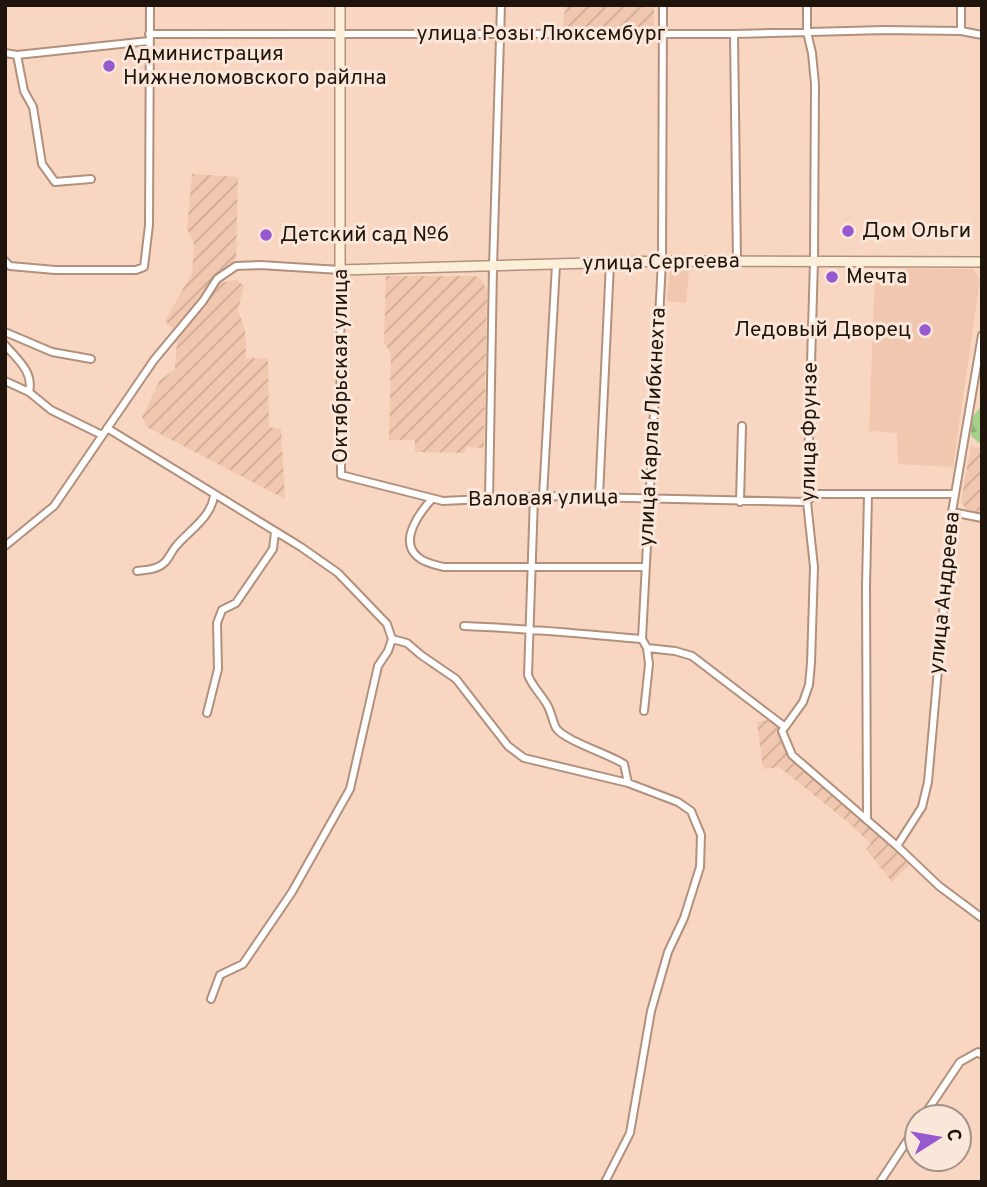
<svg xmlns="http://www.w3.org/2000/svg" width="987" height="1187" viewBox="0 0 987 1187" font-family="Overpass,sans-serif">
<style>
.built{fill:#f1c8af}
.industrial{fill:url(#industrial-furrows)}
.forest{fill:url(#forest-firs)}
.lines{fill:none;stroke-linecap:round;stroke-linejoin:round}
.minor-casing{stroke:#b1917d;stroke-width:10}
.secondary-casing{stroke:#b1917d;stroke-width:12}
.minor{stroke:#fff;stroke-width:6}
.secondary{stroke:#fcefd8;stroke-width:9}
.poi-dot{fill:#9659d0;stroke:#fbe7da;stroke-width:2.5}
.labels{text-anchor:middle;dominant-baseline:central;stroke-width:6;stroke-linejoin:round;paint-order:stroke}
.street-label{font-size:21px;fill:#1f140c;stroke:#fbe7da}
.poi-label{font-size:21px;fill:#1f140c;stroke:#fbe7da;text-anchor:start}
</style>
<defs>
<pattern id="industrial-furrows" width="10" height="10" patternUnits="userSpaceOnUse" patternTransform="scale(1.75)"><rect width="10" height="10" fill="#f1c8af"/><path d="M-1 1l2-2M0 10L10 0M9 11l2-2" fill="none" stroke="#ceab95"/></pattern>
<pattern id="forest-firs" width="22" height="20" patternUnits="userSpaceOnUse" patternTransform="scale(1.75)"><rect width="22" height="20" fill="#a5d08a"/><path d="M5 1l3.5 6h-7zM16 11l3.5 6h-7z" fill="#8eb276"/></pattern>
</defs>
<rect width="100%" height="100%" fill="#f8d6c1"/>
<!-- built -->
<path class="built" d="M875,268L973,269L980,279L953,467L898,464L897,433L869,431Z
M670,269L689,271L686,303L667,301Z"/>
<!-- industrial -->
<path class="industrial" d="M565,5H654V27H563Z
M192,174L238,177L236,260L215,276L175,330L165,321L192,273L194,244L187,229Z
M386,276H476L482,280L487,290L484,448L466,447L465,453L415,452V440H389L391,354L384,342Z
M236,280L244,286L238,310L245,330L246,358L268,359L269,427L281,429L285,499L147,427L142,417L160,380L175,370L177,339L208,301L219,283Z
M971,447L982,448V514L967,511L961,501Z
M768,720L785,732L797,759L858,809L909,865L892,882L866,849L871,844L849,823L779,767L763,769L757,722Z"/>
<!-- forest -->
<path class="forest" d="M982,405V445L971,436L972,418Z"/>
<g class="lines">
<!-- minor casing -->
<g class="minor-casing">
<path id="minor" d="M961,31V5
M149,34H734L885,30L961,31L982,35
M734,34L737,261
M5,53L17,55L24,91L33,107L42,164L55,182L91,179
M17,55L149,41
M5,261L10,266L55,270H136L144,267L149,225L150,5
M5,332L52,352L91,359
M5,345C17,359 34,372 29,392
M5,381L29,392L51,410L102,435
M107,428L301,547L338,573L387,624L392,639L407,643L421,655L456,679L508,746L524,758L628,783L678,802L691,811L701,835L700,867L684,918L668,952L651,1011L630,1133L605,1182
M543,496L556,265
M599,496L610,263
M534,497L528,675C532,686 540,693 546,703C551,710 552,720 556,728C565,741 607,753 624,764L628,783
M432,499C420,512 398,541 418,557C424,563 436,565 444,567H645
M489,500L493,267L501,5
M740,502L742,426
M952,512L982,518
M5,546L54,506L154,360L203,301L217,279L236,266L260,265L340,270L341,471V475L443,501L543,496L807,502L814,494H955
M137,571C145,570 157,570 164,563C169,559 172,550 177,545C190,530 211,517 214,496
M464,626C523,628 582,634 642,639L647,648L675,651L692,656L785,727
M642,639L662,261L663,5
M644,711L649,664L647,648
M207,713L218,669L217,623L222,610L236,603L273,549L275,532
M785,727L803,702L809,685L811,663L814,567L807,502L814,260L815,84L812,53L807,32V5
M785,727L782,731L792,755L897,846L939,886L982,918
M867,820L866,587L868,494
M897,846L922,807L928,782L952,512L982,335
M211,999L220,975L243,964L292,892L350,789L378,666L388,651L392,639
M923,1117L960,1062L978,1052L982,1055
M880,1182L917,1126"/>
</g>
<!-- secondary casing -->
<g class="secondary-casing">
<path id="secondary" d="M340,5V270L662,261L982,262"/>
</g>
<!-- minor -->
<use href="#minor" class="minor"/>
<!-- secondary -->
<use href="#secondary" class="secondary"/>
</g>
<!-- markers -->
<g class="poi-dot">
<circle cx="109" cy="66" r="7"/>
<circle cx="848" cy="231" r="7"/>
<circle cx="266" cy="235" r="7"/>
<circle cx="832" cy="277" r="7"/>
<circle cx="925" cy="330" r="7"/>
</g>
<g class="labels">
<!-- street labels -->
<g class="street-label">
<text x="541" y="34">улица Розы Люксембург</text>
<text transform="translate(661 263) rotate(-1)">улица Сергеева</text>
<text transform="translate(341 366) rotate(-90)">Октябрьская улица</text>
<text transform="translate(653 427) rotate(-87)">улица Карла Либкнехта</text>
<text transform="translate(810 432) rotate(-89)">улица Фрунзе</text>
<text transform="translate(543 499) rotate(-1)">Валовая улица</text>
<text transform="translate(945 593) rotate(-84)">улица Андреева</text>
</g>
<!-- poi labels -->
<g class="poi-label">
<text x="123" y="54">Администрация<tspan x="123" dy="24">Нижнеломовского райлна</tspan></text>
<text x="862" y="231">Дом Ольги</text>
<text x="280" y="235">Детский сад №6</text>
<text x="846" y="277">Мечта</text>
<text x="911" y="330" text-anchor="end">Ледовый Дворец</text>
</g>
</g>
<!-- border -->
<rect width="987" height="1187" fill="none" stroke="#1f140c" stroke-width="14"/>
<!-- north arrow -->
<g transform="translate(938 1138) rotate(79)"><circle r="33" fill="#fbe7da" stroke="#a39388" stroke-width="2"/>
<path d="M0-5L12 26L0 18L-12 26Z" fill="#9659d0"/>
<text y="-10" font-size="19" font-weight="bold" text-anchor="middle" fill="#1f140c">С</text>
</g>
</svg>
